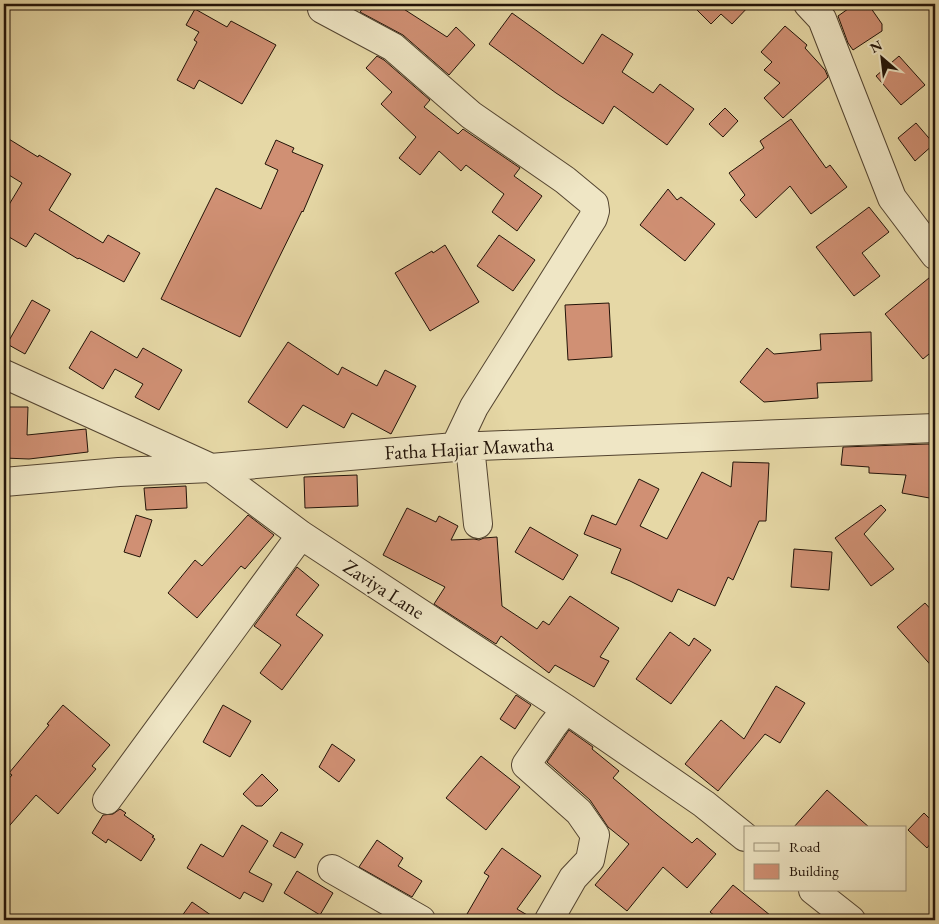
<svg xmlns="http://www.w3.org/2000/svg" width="939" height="924" viewBox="0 0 939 924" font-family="'EB Garamond',serif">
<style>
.building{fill:#d09074;stroke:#221308}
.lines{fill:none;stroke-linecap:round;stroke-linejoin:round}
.minor-casing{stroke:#534430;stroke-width:30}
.minor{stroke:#efe6c5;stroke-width:28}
.labels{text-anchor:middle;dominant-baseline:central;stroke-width:4;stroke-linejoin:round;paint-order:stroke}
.street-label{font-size:20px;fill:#221308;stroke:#efe6c5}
</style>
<rect width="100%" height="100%" fill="#e6d8a6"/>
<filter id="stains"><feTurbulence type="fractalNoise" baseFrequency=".004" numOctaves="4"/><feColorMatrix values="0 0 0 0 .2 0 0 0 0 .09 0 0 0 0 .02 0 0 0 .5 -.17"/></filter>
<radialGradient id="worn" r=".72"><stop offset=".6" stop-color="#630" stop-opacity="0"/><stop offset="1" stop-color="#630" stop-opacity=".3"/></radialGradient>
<!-- building -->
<path class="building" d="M366,4H396L447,37L456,27L475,45L449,75L403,35L360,12Z
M691,4H751L732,24L721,14L711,24Z
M855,4H868L882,24V31L853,50L848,43L838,16Z
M195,9L227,27L231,21L276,45L242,104L199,80L194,89L177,80L197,42L194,40L199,32L186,25Z
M512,13L583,64L602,34L633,54L622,72L653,93L660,84L694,109L667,145L614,106L603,124L556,93L489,44Z
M785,26L807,45L805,48L825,70L828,77L783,118L764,98L780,83L764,70L772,62L761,52Z
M377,56L384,60L430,100L424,107L458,134L463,129L520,168L514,176L542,196L517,231L492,212L504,194L466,165L461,171L439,151L420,175L399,158L416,137L381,104L392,92L366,68Z
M899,56L925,85L901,105L876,76Z
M725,108L738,121L723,137L709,124Z
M791,119L826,168L830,165L847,187L811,214L790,186L756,218L740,200L745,195L729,173L764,148L760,141Z
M916,123L934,144L915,161L898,138Z
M4,136L38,157L39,155L71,174L49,210L103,243L108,235L140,253L124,282L79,258L78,259L35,233L26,247L4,234V213L22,183L4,172Z
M276,140L294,148L292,152L323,165L303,212L302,211L240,337L161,299L216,188L261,209L278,170L265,164Z
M668,189L677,200L681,197L715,224L685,261L640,225Z
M869,207L889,232L862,253L880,276L854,296L816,247Z
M499,235L535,260L513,291L477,266Z
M445,245L479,302L430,331L395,273L432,251L433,253Z
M935,273V349L923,359L885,314Z
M32,300L50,310L25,354L7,344Z
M609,303L612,357L568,360L565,305Z
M91,331L137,358L143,348L182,370L159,410L135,397L143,384L115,369L103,389L69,368Z
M871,332L872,381L817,383L818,398L764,402L740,382L767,348L774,354L821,350L820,334Z
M288,342L338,375L342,367L377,386L385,370L416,386L391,434L352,413L344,428L303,405L287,428L248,402Z
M4,407H28L27,435L86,429L88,452L29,459L4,458Z
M928,444L935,445V499L902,493L906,475L869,473V467L841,465L843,447Z
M733,462L769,463L766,521H759L733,580L728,577L715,606L678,589L672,602L630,581L611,573L621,549L584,534L592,515L616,525L639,479L659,489L640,526L667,539L702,472L731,487Z
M357,475L358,506L305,508L304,477Z
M186,486L187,508L146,510L144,488Z
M881,505L886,510L864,534L894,569L871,586L835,538Z
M407,508L436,522L439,516L458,526L451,540L474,539L479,540L484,538L497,537L502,606L537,629L543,621L549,625L570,596L619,628L600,657L609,661L594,687L555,665L549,673L501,636L496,644L434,604L445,587L383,555Z
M136,515L152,520L140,557L124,552Z
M248,515L274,535L245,569L241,566L197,618L168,593L195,560L202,566Z
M530,527L578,555L563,580L515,552Z
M794,549L832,552L829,590L791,587Z
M297,567L319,585L296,615L323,635L282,690L260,673L281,645L254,626Z
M925,603L935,614V670L897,627Z
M670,632L689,646L694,638L711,650L671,704L636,679Z
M776,686L805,703L780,743L765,734L718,791L685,764L721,720L744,739Z
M516,695L531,705L515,729L500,719Z
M63,705L110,745L92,766L96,769L58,814L36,795L4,832V784L12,775L9,773L49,725L47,724Z
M223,705L251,721L230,757L203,742Z
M569,730L593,747L592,749L619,771L613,778L657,815L692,843L697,838L716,854L687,888L663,867L627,911L595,885L629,844L608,827L590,800L547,762Z
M332,744L355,760L339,782L319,767Z
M481,756L520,787L486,830L446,798Z
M262,774L278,790L262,806H256L243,794Z
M827,790L870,828H793Z
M120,809L126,813L124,815L154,836L152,837L155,839L141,861L108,839L106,843L92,833L103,815L113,814Z
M924,813L935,824V838L927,848L908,830Z
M242,825L268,841L249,872L272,884L263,902L244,892L240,899L187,868L201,844L223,857Z
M281,832L303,844L295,858L273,846Z
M377,840L403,858L398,866L422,881L412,897L359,867Z
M502,848L541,876L517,909L534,919L533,920H479L467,914L489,876L484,873Z
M297,871L333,893L320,915L284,893Z
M733,885L776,920H720L710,912Z
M192,902L218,920H179Z"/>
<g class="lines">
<!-- minor casing -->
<g class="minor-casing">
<path id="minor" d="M808,4L822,19L892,198L935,255
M322,9L393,47L471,115L565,180L594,204L595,211L593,218L474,407L455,447
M4,374L211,468L301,535L566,709L704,804L745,837
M470,446L478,524
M4,482L119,472L211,468L455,447L935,428
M107,800L301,535
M332,869L421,920
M813,890L851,920
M549,920L573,878L590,860L595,835L579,812L526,765L552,727L566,709"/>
</g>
<!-- minor -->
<use href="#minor" class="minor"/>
</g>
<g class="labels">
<!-- street labels -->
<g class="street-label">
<text transform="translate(469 448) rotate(-3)">Fatha Hajiar Mawatha</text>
<text transform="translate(384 589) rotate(33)">Zaviya Lane</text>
</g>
</g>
<!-- margin -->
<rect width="939" height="924" fill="none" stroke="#e6d8a6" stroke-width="20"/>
<rect x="5" y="5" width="929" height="914" fill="none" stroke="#221308" stroke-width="2.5"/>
<rect x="10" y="10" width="919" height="904" fill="none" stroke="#221308"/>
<!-- legend -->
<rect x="744" y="826" width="162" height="65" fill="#efe6c5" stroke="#9d9279"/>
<rect x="754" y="843" width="25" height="8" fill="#efe6c5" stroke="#9d9279"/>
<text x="789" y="852" font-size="15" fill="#221308">Road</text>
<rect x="754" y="864" width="25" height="15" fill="#d09074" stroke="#9d9279"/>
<text x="789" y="876" font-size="15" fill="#221308">Building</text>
<!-- north arrow -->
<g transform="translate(882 58) rotate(332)" stroke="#efe6c5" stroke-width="4" paint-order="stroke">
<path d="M0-4L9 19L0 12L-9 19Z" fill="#221308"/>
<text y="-8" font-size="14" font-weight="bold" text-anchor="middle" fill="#221308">N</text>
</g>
<rect width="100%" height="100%" filter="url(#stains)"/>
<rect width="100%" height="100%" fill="url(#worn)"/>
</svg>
